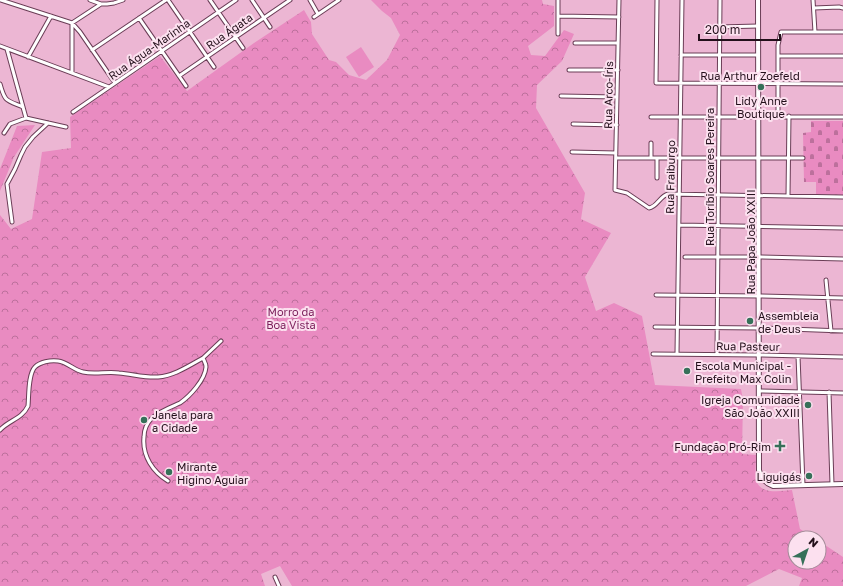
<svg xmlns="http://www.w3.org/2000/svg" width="843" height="586" viewBox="0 0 843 586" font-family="'Golos Text',sans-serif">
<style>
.forest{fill:url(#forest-crowns)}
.cemetery{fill:url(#cemetery-stones)}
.pitch{fill:#e98bc1}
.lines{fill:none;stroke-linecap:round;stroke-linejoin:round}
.minor-casing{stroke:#6a3d56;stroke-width:5}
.major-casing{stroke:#6a3d56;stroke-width:6}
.minor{stroke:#fff;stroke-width:3}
.major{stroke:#fff;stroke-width:4}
.poi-dot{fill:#367059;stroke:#fce0ef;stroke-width:1.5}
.labels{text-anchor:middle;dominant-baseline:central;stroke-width:4;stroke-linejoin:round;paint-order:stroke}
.street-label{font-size:11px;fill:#220f1a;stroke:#fce0ef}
.poi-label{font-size:11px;fill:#220f1a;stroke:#fce0ef;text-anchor:start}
.park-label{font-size:11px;fill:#7c1f5b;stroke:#fce0ef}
</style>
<defs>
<pattern id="forest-crowns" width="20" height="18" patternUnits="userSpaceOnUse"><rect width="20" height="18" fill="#e98bc1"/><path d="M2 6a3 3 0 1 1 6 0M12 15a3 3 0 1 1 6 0" fill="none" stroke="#bc709c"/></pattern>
<pattern id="cemetery-stones" width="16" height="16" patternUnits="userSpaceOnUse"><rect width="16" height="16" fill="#e98bc1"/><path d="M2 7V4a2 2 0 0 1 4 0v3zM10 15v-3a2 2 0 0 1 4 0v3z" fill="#bc709c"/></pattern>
</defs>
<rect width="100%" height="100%" fill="#ecb6d3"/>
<!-- forest -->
<path class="forest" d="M371,0H542L543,4L554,6V26L528,46L531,55L545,56L564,30L574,34L562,61L537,85L536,108L585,193L581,219L611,233L585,277L596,311L614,303L642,316L655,385L741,389L743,400L742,454L756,455C756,460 755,476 756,480C760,495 781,491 792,490L800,529L815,538H795V562H819V541L843,557V586H799L802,578L779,569L746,586H292L280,566L261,574L265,586H0V215L11,229L32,219L42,152L71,148L70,117L160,56L187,91L254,43L304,10L311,22L312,34L329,60L336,62L349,75L366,80L387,60L400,35L391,18L382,11Z
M35,125L14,157L0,191V169L17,126Z"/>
<!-- cemetery -->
<path class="cemetery" d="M811,121H843V195L816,194V182H804L803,133L811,132Z"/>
<!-- pitch -->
<path class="pitch" d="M361,47L374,67L359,77L346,57Z"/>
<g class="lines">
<!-- minor casing -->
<g class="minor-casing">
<path id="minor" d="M1,0L72,23L80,32L115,83
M90,0L101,4
M168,0L214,67
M210,0L243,48
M252,0L270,27
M310,0L318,14
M558,0V34
M619,0L615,190L627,193L649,208C657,207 660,196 668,194L843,197
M657,0L656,83L843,84
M813,0L815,32
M814,8L839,7L843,8
M558,16L619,17
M314,17L339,0
M139,18L186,86
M719,27L758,26
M575,43H618
M0,46L109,87
M7,49L26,118
M92,50L166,0
M681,55H758
M778,56H843
M28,57L51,16
M569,70H618
M72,73V23L101,4H107L114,3L123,0
M179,76L290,0
M0,84C5,102 6,100 23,107
M561,96L617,97
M73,112L236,0
M778,116V45L781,32H843
M651,117H843
M573,124L617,125
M4,133L10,124L26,118L66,127
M651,143V158
M572,152L616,153
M616,158H803
M657,178V158
M788,196L789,116
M12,222L7,184L15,169L21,155L25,147L33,137L48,123
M679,225L843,228
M685,257H759L843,259
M826,280L831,331
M656,295L759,296L843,298
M655,327L759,328L843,331
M653,354L759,355L843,357
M677,354L682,0
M717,354L720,0
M798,356L803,485
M203,358L221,341
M759,391L843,393
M829,392L832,484
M0,430C9,420 22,419 28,406C29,396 28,374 35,367C40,362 50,360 58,361C67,362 74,370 83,372C95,375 107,371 119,373C132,374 145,378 158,377C174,376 190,365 203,358C204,361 206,363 206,367C205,380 190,396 180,403C171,407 160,411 152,418C147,423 144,430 144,437C142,456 153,472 168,481
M275,577L279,586"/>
</g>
<!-- major casing -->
<g class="major-casing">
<path id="major" d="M758,0L759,470C761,478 765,483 773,486L843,484"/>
</g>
<!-- minor -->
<use href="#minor" class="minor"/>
<!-- major -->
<use href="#major" class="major"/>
</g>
<!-- markers -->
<g class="poi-dot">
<circle cx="761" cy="87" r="4"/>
<circle cx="750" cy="321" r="4"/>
<circle cx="687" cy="371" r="4"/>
<circle cx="808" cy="405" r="4"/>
<circle cx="144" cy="420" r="4"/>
<path d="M778 440h4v4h4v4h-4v4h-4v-4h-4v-4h4z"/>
<circle cx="169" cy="472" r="4"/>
<circle cx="809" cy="476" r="4"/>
</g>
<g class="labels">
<!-- street labels -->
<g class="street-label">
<text transform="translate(229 31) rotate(-35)">Rua Ágata</text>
<text transform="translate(149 49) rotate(-35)">Rua Água-Marinha</text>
<text x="750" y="75">Rua Arthur Zoefeld</text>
<text transform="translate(608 95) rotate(-89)">Rua Arco-Íris</text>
<text transform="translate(670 177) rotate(-89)">Rua Fraiburgo</text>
<text transform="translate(709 177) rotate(-90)">Rua Toríbio Soares Pereira</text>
<text transform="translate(750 242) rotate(-90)">Rua Papa João XXIII</text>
<text transform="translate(748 346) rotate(1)">Rua Pasteur</text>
</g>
<!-- poi labels -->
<g class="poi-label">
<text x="761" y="100" text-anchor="middle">Lidy Anne<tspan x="761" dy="13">Boutique</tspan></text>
<text x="758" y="315">Assembleia<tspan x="758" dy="13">de Deus</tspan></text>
<text x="695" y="365">Escola Municipal -<tspan x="695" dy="13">Prefeito Max Colin</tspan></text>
<text x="800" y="399" text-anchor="end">Igreja Comunidade<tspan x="800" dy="13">São João XXIII</tspan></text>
<text x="152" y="414">Janela para<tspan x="152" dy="13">a Cidade</tspan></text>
<text x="771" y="446" text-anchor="end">Fundação Pró-Rim</text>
<text x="177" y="466">Mirante<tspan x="177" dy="13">Higino Aguiar</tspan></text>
<text x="801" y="476" text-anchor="end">Liguigás</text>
</g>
<!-- park labels -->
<g class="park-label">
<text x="291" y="311">Morro da<tspan x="291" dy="13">Boa Vista</tspan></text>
</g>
</g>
<!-- north arrow -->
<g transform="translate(807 550) rotate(40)"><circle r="19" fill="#fce0ef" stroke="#a58c9a"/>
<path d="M0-3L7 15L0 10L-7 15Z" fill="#367059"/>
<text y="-6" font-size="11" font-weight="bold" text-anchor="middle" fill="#220f1a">N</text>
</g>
<!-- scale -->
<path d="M699 34v6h81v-6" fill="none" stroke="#220f1a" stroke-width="2"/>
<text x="705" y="34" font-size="12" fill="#220f1a" stroke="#fce0ef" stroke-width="3" paint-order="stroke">200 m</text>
</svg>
